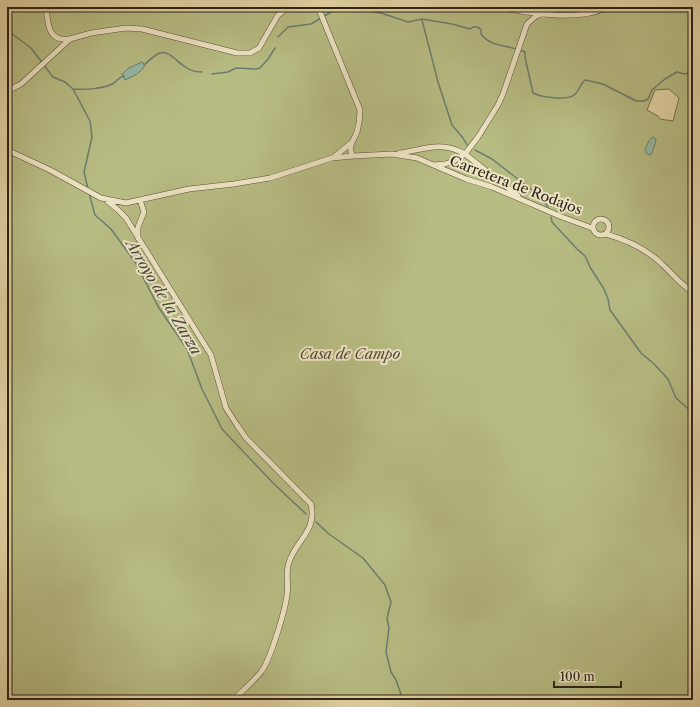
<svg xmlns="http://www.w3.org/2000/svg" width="700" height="707" viewBox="0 0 700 707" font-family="'Libre Caslon Text',serif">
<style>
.green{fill:#b7bc83;stroke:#72704e;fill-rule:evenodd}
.water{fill:#95b9a7;stroke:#6b7d6e}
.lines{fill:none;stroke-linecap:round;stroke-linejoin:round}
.stream{stroke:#6b7d6e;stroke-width:1.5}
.street-casing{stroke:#5a503c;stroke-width:6}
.street{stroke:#ede4c4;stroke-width:5}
.labels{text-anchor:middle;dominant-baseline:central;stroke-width:4;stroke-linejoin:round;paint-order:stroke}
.street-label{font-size:14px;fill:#2c2319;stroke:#ede4c4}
.park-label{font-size:14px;font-style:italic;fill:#4f4934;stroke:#ede4c4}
.water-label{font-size:15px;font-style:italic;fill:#46483c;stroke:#ede4c4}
</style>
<rect width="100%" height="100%" fill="#e3d5a5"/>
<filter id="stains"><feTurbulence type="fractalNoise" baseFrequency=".005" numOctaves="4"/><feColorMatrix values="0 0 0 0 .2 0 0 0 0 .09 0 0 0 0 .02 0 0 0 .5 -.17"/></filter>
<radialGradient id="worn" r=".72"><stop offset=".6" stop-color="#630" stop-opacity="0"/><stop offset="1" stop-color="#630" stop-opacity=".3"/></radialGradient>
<!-- green -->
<path class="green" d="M7,7H693V700H7ZM669,89L679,98L673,121L660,119L658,116L647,110L655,90Z"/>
<!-- water -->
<path class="water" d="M142,62L145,65C141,73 133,76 125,80L122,74L129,68Z
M653,137L656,139C656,144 653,148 652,153L650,155L647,154L645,150C646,147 649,139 653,137Z"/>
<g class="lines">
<!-- stream -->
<path class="stream" d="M357,7L367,11L381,13L408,22L422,19L452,24L470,29C474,26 478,26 481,30V34C490,46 503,45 517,49
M422,20L438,82L452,125L463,138L467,145
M7,30L31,48L53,77L65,82L73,89C85,90 104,89 114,83C118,80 119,77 124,76
M278,37L288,27L311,24L339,7
M520,50L525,52V57L533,93C541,97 566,101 574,95C579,92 580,84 585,80L603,84L636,101H644L648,99L652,90L665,79L677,72L685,74L693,71
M144,65C149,61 154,55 160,53C169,50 177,62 184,66C189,70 196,72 202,72
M212,74L228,72L236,68L256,69L260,68L268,59L275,48
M73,89L90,121L92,137L84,172L88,189
M475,150L492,159L541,197L548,207
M89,193L95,215L111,229L135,262L159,308L187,349L202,389L222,429L273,483L306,514
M551,217L552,222L577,249L585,256L590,267L604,289L608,299L610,310L641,353L653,363L668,379L676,398L693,413
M316,522L329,534L363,558L385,585L391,602L387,618L389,628L386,652L391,672L396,680L403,700"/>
<!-- street casing -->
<g class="street-casing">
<path id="street" d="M46,7C48,22 47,42 69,39
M318,7L360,110C360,117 359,125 357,132C354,140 347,147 353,156
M495,7C530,12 575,23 608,7
M7,91L21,84L70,39L91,33L126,28L142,29L237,53H250L259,48L278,15L289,7
M7,150L50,170L101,198L126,203L189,189L234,184L270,178L332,158L353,156L392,154L417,158L466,179L492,187L562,217L592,228
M399,153C424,150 440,140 465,154L518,196
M334,157L351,143
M434,165L445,164L454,161L465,154L478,137L498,105L503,94L527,24L536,16L542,13
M106,200L117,209L126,218L211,355L226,408L237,425L246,438L311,504C317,531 297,539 289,562C285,574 289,584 287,595C285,611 270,661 261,672C253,682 242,691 233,700
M593 227a8 8 0 1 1 16 0a8 8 0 1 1-16 0Z
M606,234C627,240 648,250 663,265C673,274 681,285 693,292
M138,238V227L144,212L140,200
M7,699L8,700"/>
</g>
<!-- street -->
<use href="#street" class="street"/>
</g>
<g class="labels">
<!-- street labels -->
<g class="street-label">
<text transform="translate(516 185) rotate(21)">Carretera de Rodajos</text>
</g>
<!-- park labels -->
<g class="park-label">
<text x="350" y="354">Casa de Campo</text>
</g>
<!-- water labels -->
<g class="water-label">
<text transform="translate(164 297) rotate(59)">Arroyo de la Zarza</text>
</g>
</g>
<!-- margin -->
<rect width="700" height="707" fill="none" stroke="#e3d5a5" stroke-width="24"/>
<rect x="8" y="8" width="684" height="691" fill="none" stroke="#2c2319" stroke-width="2"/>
<rect x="12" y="12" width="676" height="683" fill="none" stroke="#2c2319"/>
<!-- scale -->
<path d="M554 681v6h67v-6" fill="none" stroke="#2c2319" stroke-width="2"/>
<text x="560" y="681" font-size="12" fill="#2c2319" stroke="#ede4c4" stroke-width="3" paint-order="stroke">100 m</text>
<rect width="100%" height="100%" filter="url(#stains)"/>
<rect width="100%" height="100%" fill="url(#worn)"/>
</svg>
